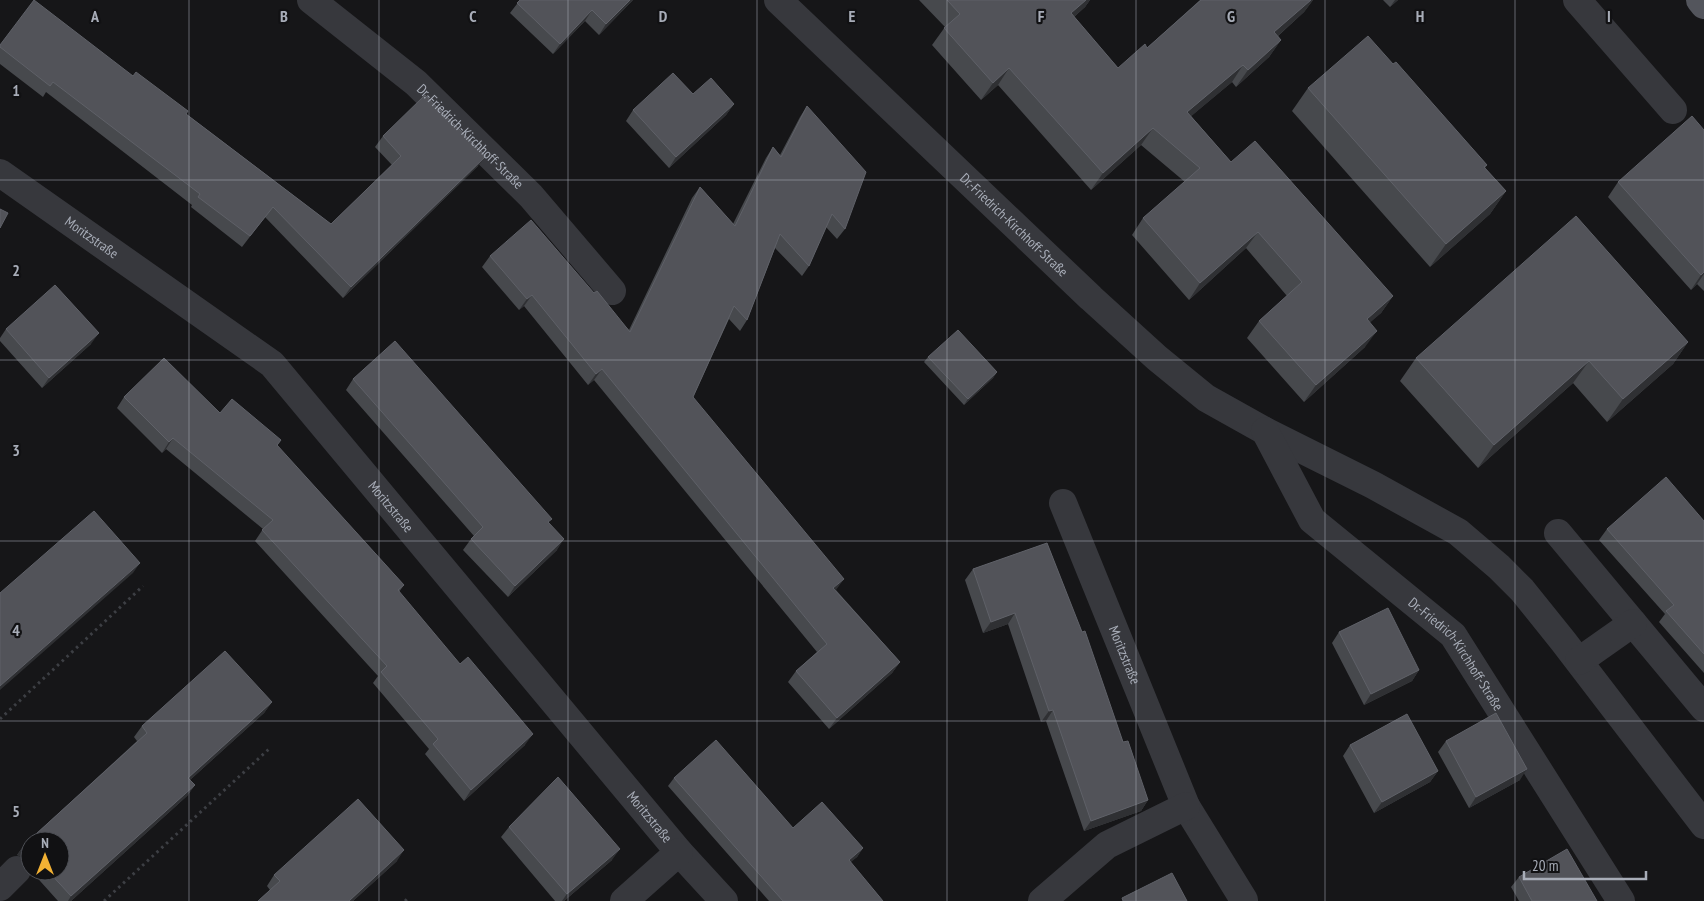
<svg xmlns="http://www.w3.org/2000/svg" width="1704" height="901" viewBox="0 0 1704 901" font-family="'PT Sans Narrow',sans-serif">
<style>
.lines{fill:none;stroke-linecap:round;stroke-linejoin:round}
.path{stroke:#3d3f44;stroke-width:3;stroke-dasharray:2.5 4;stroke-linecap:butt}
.minor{stroke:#37383d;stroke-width:28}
.major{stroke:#53555c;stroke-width:28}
.wall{fill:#47494d}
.shaded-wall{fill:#2f3033}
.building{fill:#525359;stroke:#5f6168}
.grid{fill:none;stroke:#a8adb8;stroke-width:1;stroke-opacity:0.55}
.labels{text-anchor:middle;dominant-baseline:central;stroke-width:4.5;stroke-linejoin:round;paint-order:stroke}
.street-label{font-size:14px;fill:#a8adb8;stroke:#111113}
.grid-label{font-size:16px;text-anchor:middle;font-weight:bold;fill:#a8adb8;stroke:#111113;stroke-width:4.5;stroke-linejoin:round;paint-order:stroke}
</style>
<rect width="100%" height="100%" fill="#161618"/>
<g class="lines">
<!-- path -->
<path class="path" d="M0,719L143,586
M104,901L269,749
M405,901L407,899"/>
<!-- minor -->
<g class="minor">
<path id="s1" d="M311,0L416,83L531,196L612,291"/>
<path id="s2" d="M778,0L1091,298L1157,358L1206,398L1265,431L1373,485L1458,532L1499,567L1522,590L1563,641L1704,825"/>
<path d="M1577,0L1673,110"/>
<path id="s3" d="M0,173L272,364L679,852L724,901"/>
<path id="s4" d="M1265,431L1312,520L1453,635L1621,901"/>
<path id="s5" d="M1063,503L1186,806L1244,900"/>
<path d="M1558,533L1704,708"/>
<path d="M1579,661L1633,623"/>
<path d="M0,887L17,870"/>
<path d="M624,901L679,852"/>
<path d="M1042,901L1107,845L1186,806"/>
</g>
<!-- major -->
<path class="major" d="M1700,0L1704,5"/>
</g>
<!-- wall -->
<path class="wall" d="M520,0H633L599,35L585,21L553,54L510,13Z
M919,0H1090L1085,7L1074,17L1118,68L1147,48L1200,0H1313L1304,12L1278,36L1281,40L1269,57L1236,87L1232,82L1191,116L1231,162L1393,296L1381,313L1370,322L1365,347L1304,402L1247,338L1259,321L1287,296L1246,248L1189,300L1132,235L1143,218L1185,182L1141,145L1091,190L998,85L981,100L932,45L945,27Z
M1383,0H1398L1390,7Z
M0,45L133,76L186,114L331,224L392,165L375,147L383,136L478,166L343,298L265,217L242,247L191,207L192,205L46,92L43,97L0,64Z
M1393,64L1487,165L1485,168L1506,191L1490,214L1430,267L1292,111L1308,88Z
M693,94L734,104L726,115L669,168L626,121L633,110Z
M807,106L845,229L837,239L826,227L809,266L802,276L775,248L747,320L740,331L729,319L693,397L836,590L900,662L892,673L829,729L788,682L796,671L817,652L594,380L588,385L524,306L519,310L482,267L490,256L594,293L629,330L692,198L700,187L733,224L766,158L773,147L780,155L800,117Z
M1704,130V291L1697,284L1691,290L1608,197L1618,182Z
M6,329L91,344L42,388L0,341V338Z
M1688,342L1673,364L1607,422L1573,383L1478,468L1400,381L1416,358Z
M928,357L997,372L993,378L964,405L924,362Z
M353,379L557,550L508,597L463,550L471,539L474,536L346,390Z
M124,397L220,413L281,440L277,446L404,585L399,592L525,745L464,801L425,754L429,749L373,683L378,676L255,541L263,529L166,449L162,453L117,408Z
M1704,521V673L1659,622L1665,614L1599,540L1607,529Z
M1047,543L1123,742L1148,800L1141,811L1084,831L1046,721L1041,722L1008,624L983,633L965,580L973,569Z
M1339,632L1419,670L1412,681L1364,705L1332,643Z
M272,702L264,713L190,780L195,785L187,796L71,901H58L32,872V871H60L30,841V865L28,859L17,855L25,844L137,741L134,737L142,726Z
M1446,741L1520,780L1469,808L1438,752Z
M1350,745L1438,771L1430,782L1374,813L1343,756Z
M674,778L793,828L863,848L857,857L850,862L883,901H769L668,786Z
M509,827L612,860L564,901H555L501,837Z
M397,861L353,901H258L270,890L267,886L274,875Z
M1519,877L1597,901H1519L1511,887Z"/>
<!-- shaded-wall -->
<path class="shaded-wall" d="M630,0H633L599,35L606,24Z
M1086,0H1090L1085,7L1059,30L1071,13Z
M1311,0H1313L1304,12L1263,49L1274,32Z
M1395,0H1398L1390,7Z
M592,10L585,21L553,54L560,44Z
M1281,40L1269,57L1236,87L1248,70Z
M1243,65L1232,82L1176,129L1187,112Z
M1009,68L998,85L981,100L993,83Z
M734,104L726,115L669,168L676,157Z
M1153,128L1141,145L1091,190L1103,173Z
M486,156L478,166L343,298L351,287Z
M1506,191L1490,214L1430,267L1446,244Z
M1258,232L1246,248L1189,300L1200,283Z
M1704,272V274L1697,284L1691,290L1701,275Z
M532,295L524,306L519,310L527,299Z
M1393,296L1381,313L1355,336L1367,319Z
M1377,331L1365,347L1304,402L1316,385Z
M99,333L91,344L42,388L49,378Z
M1688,342L1673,364L1607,422L1623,399Z
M1589,361L1573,383L1478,468L1494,445Z
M602,369L594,380L588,385L596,374Z
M997,372L993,378L964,405L968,399Z
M173,438L166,449L162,453L169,442Z
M564,539L557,550L508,597L515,586Z
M140,563L133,573L0,690V686Z
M844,579L836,590L826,598L833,588Z
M1015,613L1008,624L983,633L991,622Z
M900,662L892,673L829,729L837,718Z
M1419,670L1412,681L1364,705L1371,694Z
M272,702L264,713L180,789L188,778Z
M1053,710L1046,721L1041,722L1049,711Z
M533,734L525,745L464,801L471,790Z
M1527,769L1520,780L1469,808L1476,797Z
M1438,771L1430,782L1374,813L1382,802Z
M195,785L187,796L71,901H68L71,896Z
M1148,800L1141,811L1084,831L1091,821Z
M25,844L30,846V857L28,859L17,855Z
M863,848L857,857L843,869L849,860Z
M620,849L612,860L564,901H562L567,894Z
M404,850L397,861L353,901H349Z"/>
<!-- building -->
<path class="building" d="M34,0L133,76L136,72L188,111L186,114L331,224L401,156L383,136L425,95L486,156L351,287L273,207L250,236L198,197L200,194L53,82L50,86L0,47V45Z
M520,0H630L606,24L592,10L560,44L517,3Z
M947,0H1086L1071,13L1118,68L1145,44L1147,48L1201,0H1311L1274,32L1281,40L1248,70L1243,65L1187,112L1231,162L1255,141L1393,296L1367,319L1377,331L1316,385L1259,321L1302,282L1258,232L1200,283L1143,218L1200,168L1153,128L1103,173L1009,68L993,83L944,28L960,14Z
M1368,36L1393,64L1396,62L1487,165L1484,167L1506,191L1446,244L1308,88Z
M673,73L693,94L711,78L734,104L676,157L633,110Z
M807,106L866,172L845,229L832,214L809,266L780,234L747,320L734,306L693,397L844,579L833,588L900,662L837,718L796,671L827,644L602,369L596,374L532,295L527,299L490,256L531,220L594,293L597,291L630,332L700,187L735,226L773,147L781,157Z
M1692,116L1704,130V272L1701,275L1618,182Z
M0,209L8,213L0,228Z
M1576,216L1688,342L1623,399L1589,361L1494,445L1416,358Z
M55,285L99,333L49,378L6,329Z
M958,330L997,372L968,399L928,357Z
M395,341L552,519L548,522L564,539L515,586L471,539L483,527L353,379Z
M164,358L220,413L232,399L281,440L277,445L404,585L398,590L460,664L468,657L533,734L471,790L433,744L438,739L381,672L387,666L262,530L273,520L173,438L169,442L124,397Z
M1666,477L1704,521V654L1666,611L1674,605L1607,529Z
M94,511L140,563L0,686V593Z
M1047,543L1082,632L1085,631L1123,742L1128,741L1148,800L1091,821L1053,710L1049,711L1015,613L991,622L973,569Z
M1388,608L1419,670L1371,694L1339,632Z
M225,651L272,702L188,778L195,785L71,896L48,871H60V841H30V846L25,844L147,733L142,726Z
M1496,713L1527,769L1476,797L1446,741Z
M1407,714L1438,771L1382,802L1350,745Z
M716,740L793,828L822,802L863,848L849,860L883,901H783L674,778Z
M558,777L620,849L567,894L509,827Z
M358,799L404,850L349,901H258L280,881L274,875Z
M1567,849L1597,901H1532L1519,877Z
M1172,873L1187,901H1123L1122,898Z"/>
<!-- grid -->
<path class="grid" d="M189,0V901M379,0V901M568,0V901M757,0V901M947,0V901M1136,0V901M1325,0V901M1515,0V901M0,180H1704M0,360H1704M0,541H1704M0,721H1704"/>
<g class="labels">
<!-- street labels -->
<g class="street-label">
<text stroke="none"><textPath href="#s1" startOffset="210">Dr.-Friedrich-Kirchhoff-Straße</textPath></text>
<text stroke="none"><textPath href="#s2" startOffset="326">Dr.-Friedrich-Kirchhoff-Straße</textPath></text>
<text stroke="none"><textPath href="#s3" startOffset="112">Moritzstraße</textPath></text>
<text stroke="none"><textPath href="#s3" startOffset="518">Moritzstraße</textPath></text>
<text stroke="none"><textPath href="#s5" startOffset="164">Moritzstraße</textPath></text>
<text stroke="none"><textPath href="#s4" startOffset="299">Dr.-Friedrich-Kirchhoff-Straße</textPath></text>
<text stroke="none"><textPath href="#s3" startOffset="922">Moritzstraße</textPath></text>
</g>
</g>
<g class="grid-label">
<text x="95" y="22">A</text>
<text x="284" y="22">B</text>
<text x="473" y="22">C</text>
<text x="663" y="22">D</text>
<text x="852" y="22">E</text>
<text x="1041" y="22">F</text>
<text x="1231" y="22">G</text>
<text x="1420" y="22">H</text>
<text x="1609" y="22">I</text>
<text x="16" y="96">1</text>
<text x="16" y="276">2</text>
<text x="16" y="456">3</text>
<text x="16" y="636">4</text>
<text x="16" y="817">5</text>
</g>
<!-- north arrow -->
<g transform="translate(45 856)"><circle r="24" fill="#111113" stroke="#4d4f55"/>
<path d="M0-4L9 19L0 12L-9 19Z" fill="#f2b134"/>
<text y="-8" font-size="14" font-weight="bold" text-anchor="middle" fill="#a8adb8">N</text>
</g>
<!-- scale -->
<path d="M1524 871v8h122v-8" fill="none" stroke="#a8adb8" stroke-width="2.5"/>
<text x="1532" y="871" font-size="15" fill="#a8adb8" stroke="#111113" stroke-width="4" paint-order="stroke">20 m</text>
</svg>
